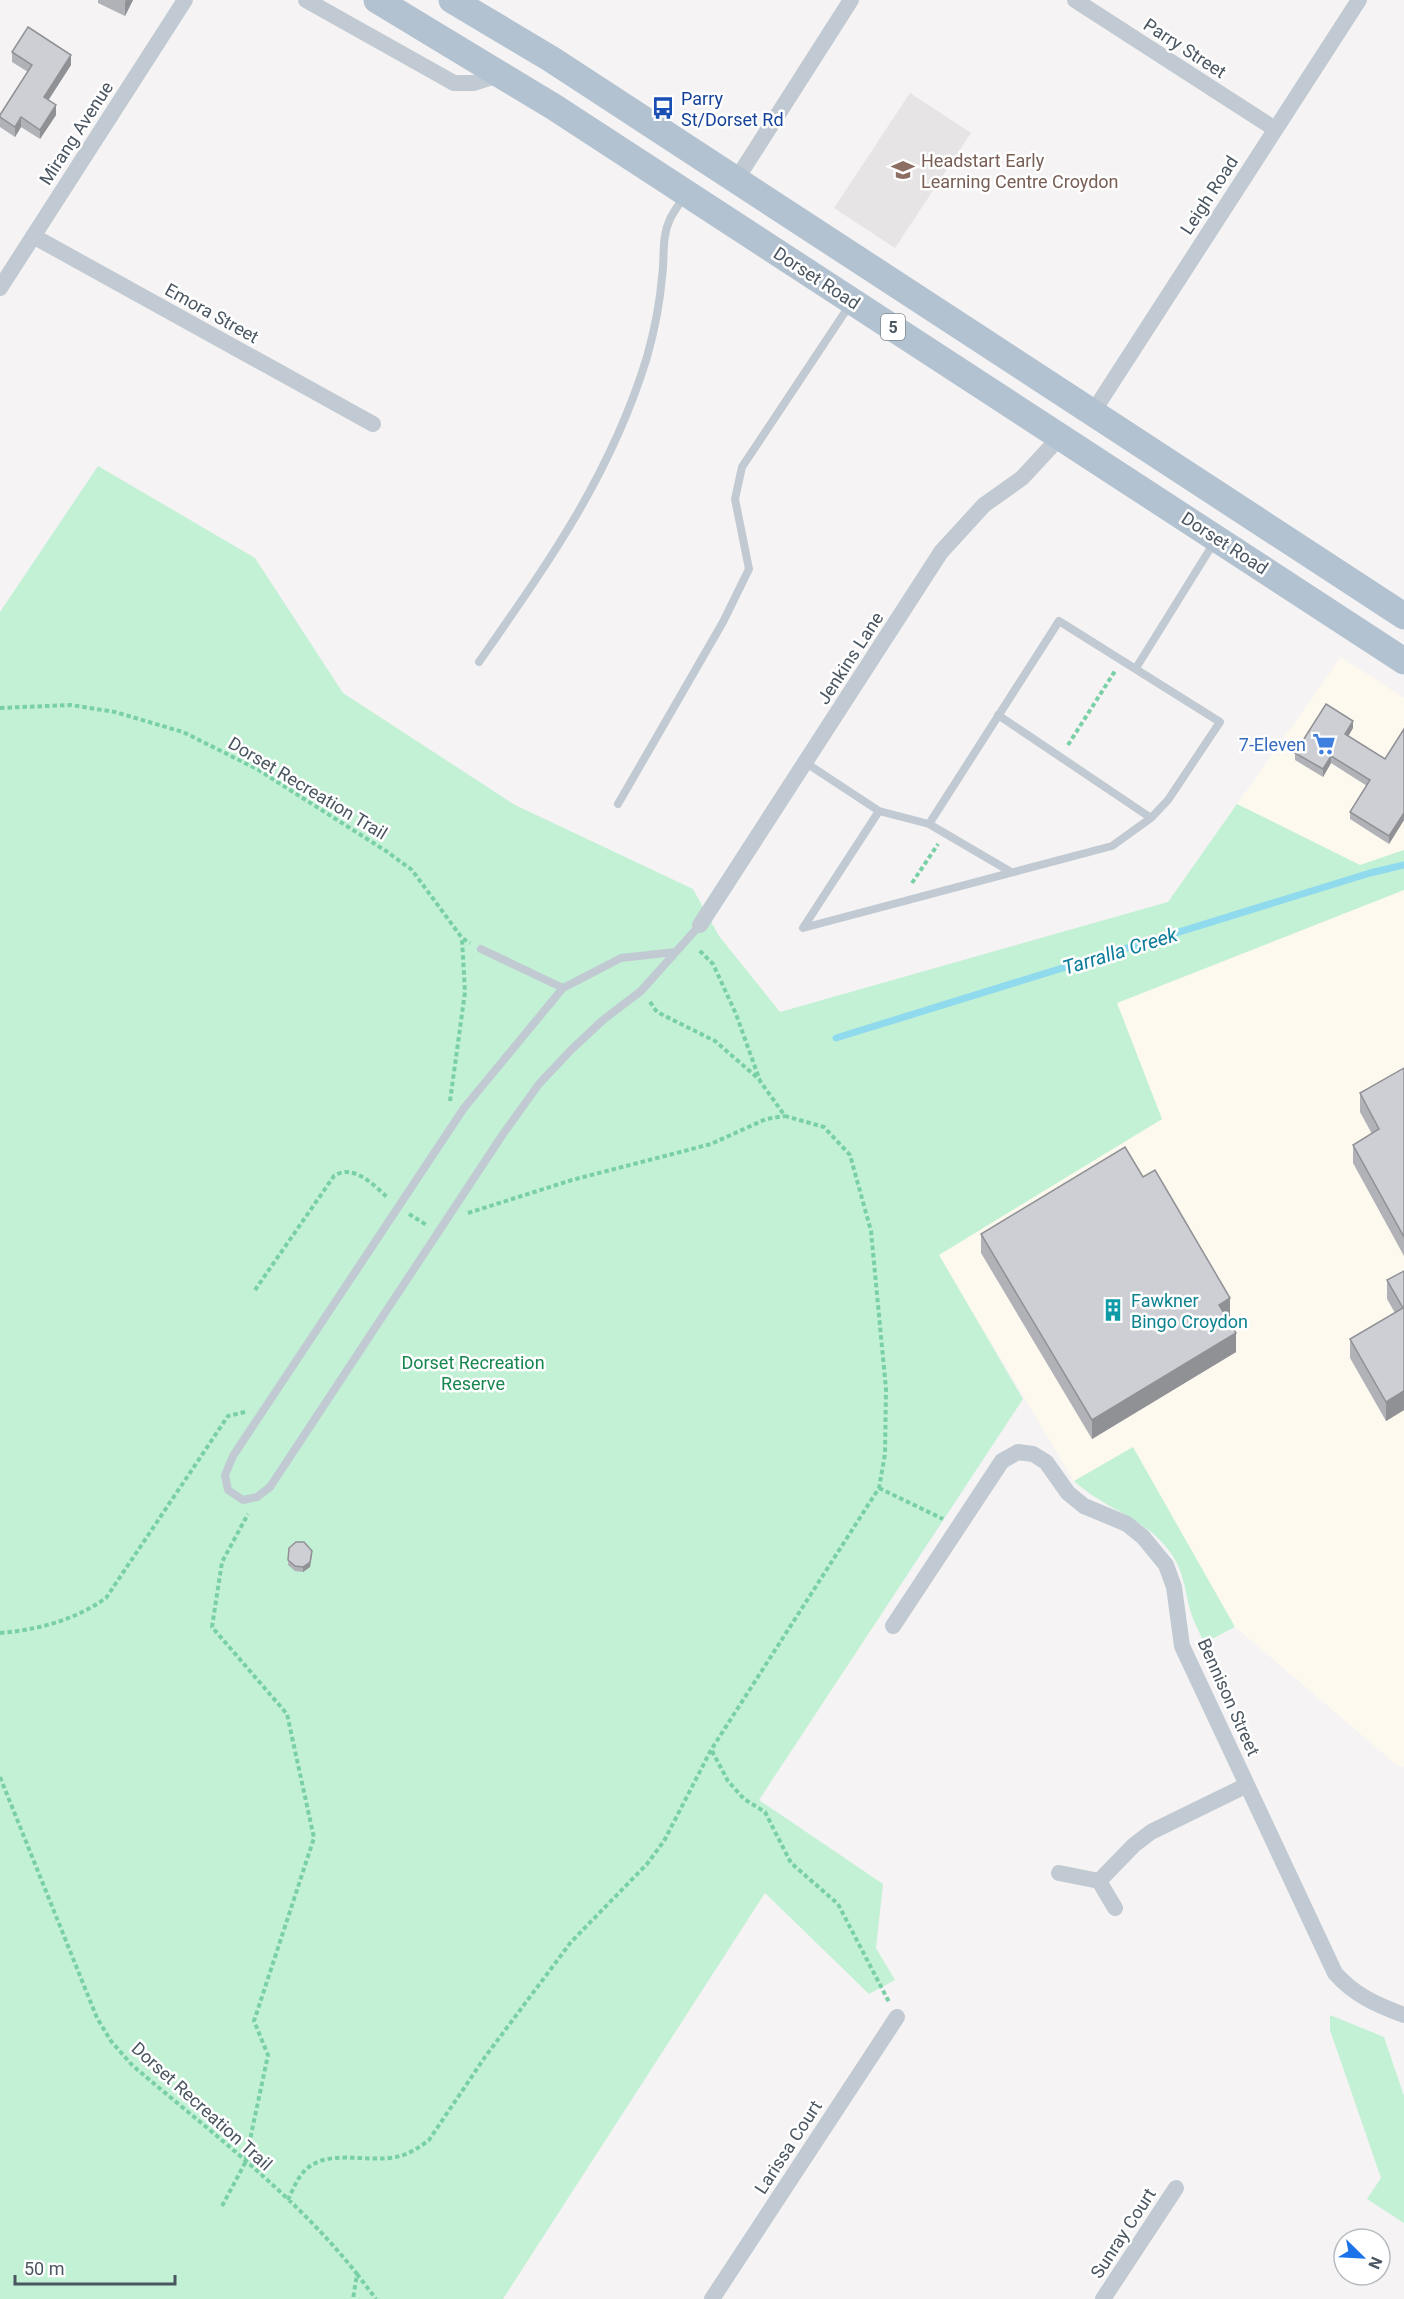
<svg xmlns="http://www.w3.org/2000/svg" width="1404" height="2299" viewBox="0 0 1404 2299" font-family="Roboto,sans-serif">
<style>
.commercial{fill:#fdf9ef}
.education{fill:#e6e4e5}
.green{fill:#c3f1d5}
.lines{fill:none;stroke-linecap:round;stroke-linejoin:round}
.stream{stroke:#90daee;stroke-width:7}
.path{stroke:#7ad0a6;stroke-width:4;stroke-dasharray:4.5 3;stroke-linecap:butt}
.service{stroke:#c1cad2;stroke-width:8}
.minor{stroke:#c1cad2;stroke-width:16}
.primary{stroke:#b3c2d1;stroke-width:27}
.wall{fill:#b0b2b7}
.shaded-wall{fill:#909195}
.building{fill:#cdcfd5;stroke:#909195;stroke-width:1.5}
.labels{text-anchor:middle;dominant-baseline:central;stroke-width:5;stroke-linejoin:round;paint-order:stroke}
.shield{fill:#fff;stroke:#808990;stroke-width:1.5}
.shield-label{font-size:16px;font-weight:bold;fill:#4a5661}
.street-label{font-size:18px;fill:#4a5661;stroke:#fff}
.transit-label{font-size:18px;fill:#164399;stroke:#fff;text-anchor:start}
.education-label{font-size:18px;fill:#785e54;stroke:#fff;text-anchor:start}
.shop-label{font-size:18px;fill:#366cbe;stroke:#fff;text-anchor:end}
.culture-label{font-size:18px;fill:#0d838f;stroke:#fff;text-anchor:start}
.park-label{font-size:18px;fill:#17864f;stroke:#fff}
.water-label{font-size:20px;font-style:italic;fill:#0c7c9b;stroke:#fff}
</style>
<rect width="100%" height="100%" fill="#f5f3f3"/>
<!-- commercial -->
<path class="commercial" d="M1341,657L1404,698V850L1360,865L1237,804Z
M1404,890V1767L1398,1766L1235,1627L1133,1448L1074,1481L939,1255L1162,1119L1117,1003Z"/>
<!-- education -->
<path class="education" d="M910,93L971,133L895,248L834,208Z"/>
<!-- green -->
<path class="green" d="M98,466L255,558L343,693L515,805L693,889L719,936L780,1012L1168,902L1237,804L1360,865L1404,850V890L1117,1003L1162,1119L939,1255L1023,1399L759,1800L883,1884L876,1948L895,1980L869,1994L765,1893L503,2299H0V612Z
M1133,1447L1235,1627L1204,1643C1200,1633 1194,1623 1191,1613C1185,1592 1184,1570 1170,1552C1146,1518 1104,1509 1074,1481Z
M1330,2015L1384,2037L1404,2096V2223L1367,2199L1381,2178L1330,2030Z"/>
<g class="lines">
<!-- stream -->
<path class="stream" d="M836,1038L1370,873L1404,865"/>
<!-- path -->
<path class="path" d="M0,708L71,705L115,712L183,732L257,769L386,851L412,870L462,938L470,943
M1068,745L1115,671
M912,883L938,844
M650,1002L657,1012L715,1041L760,1080
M450,1101L465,992L462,939
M468,1213L572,1180L711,1144L766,1119L785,1116
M409,1214L428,1226
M255,1290L334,1176C353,1163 374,1185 388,1198
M879,1488L943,1519
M0,1633C37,1630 75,1620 106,1598L228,1416L245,1412
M712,1751L728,1781L744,1799L765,1812L791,1863L838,1904L889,2002
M0,1777L97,2018L111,2041L132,2065C208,2130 295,2195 357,2274L353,2299
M288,2200C292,2192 295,2183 301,2175C323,2145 369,2165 400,2156C411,2153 420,2147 429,2140L485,2057L571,1942L647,1864L664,1841L711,1750L879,1488L885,1454L886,1389L871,1231L850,1155L824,1127L785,1116L760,1081L736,1014L713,964L698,949
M222,2206L245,2163L268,2055L254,2021L314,1838L287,1714L212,1627L222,1562L248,1514
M357,2274L376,2299"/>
<!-- service -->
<path class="service" d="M479,662C548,563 611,475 647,357C654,332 660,302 662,277C665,257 661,238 670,219C674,211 680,203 685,195
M1136,668L1215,541
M998,715L1151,818
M806,763L879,811L929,824L1011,872
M618,804L723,622L749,569L735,499L742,467L851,303
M879,811L803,928L1112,846L1151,818L1168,800L1220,722L1059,621L929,824
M481,949L563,988
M675,952L621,958L563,988L464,1108L233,1456L225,1475L228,1490L243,1500L257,1497L270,1487L503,1134L539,1084L571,1050L603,1020L641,991L700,925"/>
<!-- minor -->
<path class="minor" d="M306,0L454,83H474L502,74
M1075,0L1275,129
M736,180L851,0
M33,236L373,424
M0,288L185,0
M1093,412L1359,0
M700,925L941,552L984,505L1022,478L1060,437
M893,1626L1002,1461L1018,1452L1033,1454L1046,1462L1068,1493L1084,1506L1127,1524L1143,1537L1166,1565L1174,1587L1182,1646L1335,1973C1354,1995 1377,2005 1404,2015
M1059,1873L1099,1881L1115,1908
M1099,1881L1134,1845L1151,1832L1247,1785
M712,2299L897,2017
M1103,2299L1176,2188"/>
<!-- primary -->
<path class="primary" d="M377,0L554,107L1404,661
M452,0L551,59L1404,616"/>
</g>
<!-- wall -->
<path class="wall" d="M98,0H133L125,16L98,3Z
M12,52L71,65L48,100L56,115L40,139L21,127L15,137L0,127V115L28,72L12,62Z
M1353,728L1348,736L1385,759L1404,729V820L1389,844L1350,819V812L1367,786L1331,763L1323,777L1295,760V753Z
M1404,1068V1256L1353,1163V1145L1372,1134L1360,1112V1093Z
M1143,1177L1230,1317L1227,1319L1236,1352L1092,1439L981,1253V1234Z
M1404,1271V1410L1386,1421L1350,1358V1339L1395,1313L1387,1299V1280Z
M289,1548L312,1556L310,1567L303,1572L295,1571L288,1565Z"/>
<!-- shaded-wall -->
<path class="shaded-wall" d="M126,0H133L125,16V2Z
M71,55V65L44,107V97Z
M56,105V115L40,139V130Z
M21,117V127L15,137V127Z
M1353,721V728L1345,742V734Z
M1331,756V763L1323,777V769Z
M1404,813V820L1389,844V836Z
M1230,1298V1317L1219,1324V1305Z
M1236,1333V1352L1092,1439V1420Z
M1404,1391V1410L1386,1421V1402Z
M312,1551L310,1567L303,1572V1567Z"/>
<!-- building -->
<path class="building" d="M28,27L71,55L44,97L56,105L40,130L21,117L15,127L0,117V115L32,65L12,52Z
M1326,704L1353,721L1345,734L1385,759L1404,729V813L1389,836L1350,812L1370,780L1331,756L1323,769L1295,753Z
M1404,1068V1237L1353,1145L1379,1129L1360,1093Z
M1125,1147L1143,1177L1155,1170L1172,1199L1230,1298L1219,1305L1236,1333L1092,1420L981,1234Z
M1404,1271V1391L1386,1402L1350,1339L1403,1308L1387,1280Z
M296,1542H304L312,1551L310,1562L303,1567L295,1566L288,1560L289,1548Z"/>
<!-- icons -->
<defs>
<g id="bus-bare" transform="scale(1.8)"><path d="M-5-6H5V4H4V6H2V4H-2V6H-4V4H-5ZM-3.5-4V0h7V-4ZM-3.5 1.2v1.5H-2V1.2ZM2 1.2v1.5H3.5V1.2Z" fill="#1a4fb4" stroke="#fff" stroke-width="2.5" paint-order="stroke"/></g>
<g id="school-bare" transform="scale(1.8)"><path d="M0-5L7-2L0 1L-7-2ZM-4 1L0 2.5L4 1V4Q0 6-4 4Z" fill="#8d6e63" stroke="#fff" stroke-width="2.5" paint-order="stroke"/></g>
<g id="supermarket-bare" transform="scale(1.8)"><path d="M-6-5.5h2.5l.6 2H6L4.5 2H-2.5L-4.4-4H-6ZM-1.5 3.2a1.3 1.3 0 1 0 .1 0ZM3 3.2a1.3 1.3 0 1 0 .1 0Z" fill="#3f7fe0" stroke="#fff" stroke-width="2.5" paint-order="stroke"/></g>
<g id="building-bare" transform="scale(1.8)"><path d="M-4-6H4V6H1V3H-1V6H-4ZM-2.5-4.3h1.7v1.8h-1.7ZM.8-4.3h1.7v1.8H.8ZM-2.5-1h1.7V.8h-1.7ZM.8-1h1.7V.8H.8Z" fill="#0f9aa8" stroke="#fff" stroke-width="2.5" paint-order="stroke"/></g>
</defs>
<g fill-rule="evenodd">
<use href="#bus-bare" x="663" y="108"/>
<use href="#school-bare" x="903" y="170"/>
<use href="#supermarket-bare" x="1324" y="744"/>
<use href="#building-bare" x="1113" y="1310"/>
</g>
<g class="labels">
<!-- shield labels -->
<rect class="shield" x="881" y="314" width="24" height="26" rx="4.5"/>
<g class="shield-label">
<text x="893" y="327">5</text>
</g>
<!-- street labels -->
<g class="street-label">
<text transform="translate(1185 48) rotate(33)">Parry Street</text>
<text transform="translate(76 133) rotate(-57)">Mirang Avenue</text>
<text transform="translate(1209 195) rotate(-57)">Leigh Road</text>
<text transform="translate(817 278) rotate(33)">Dorset Road</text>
<text transform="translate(212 313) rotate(29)">Emora Street</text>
<text transform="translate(1225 543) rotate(33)">Dorset Road</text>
<text transform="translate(850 658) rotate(-57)">Jenkins Lane</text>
<text transform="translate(308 788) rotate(31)">Dorset Recreation Trail</text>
<text transform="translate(1229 1697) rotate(66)">Bennison Street</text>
<text transform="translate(202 2106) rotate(42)">Dorset Recreation Trail</text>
<text transform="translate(788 2147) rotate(-57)">Larissa Court</text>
<text transform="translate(1123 2233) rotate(-57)">Sunray Court</text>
</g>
<!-- transit labels -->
<g class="transit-label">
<text x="681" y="98">Parry<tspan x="681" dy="21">St/Dorset Rd</tspan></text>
</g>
<!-- education labels -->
<g class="education-label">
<text x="921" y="160">Headstart Early<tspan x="921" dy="21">Learning Centre Croydon</tspan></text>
</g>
<!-- shop labels -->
<g class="shop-label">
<text x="1306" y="744">7-Eleven</text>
</g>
<!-- culture labels -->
<g class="culture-label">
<text x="1131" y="1300">Fawkner<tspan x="1131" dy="21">Bingo Croydon</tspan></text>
</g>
<!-- park labels -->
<g class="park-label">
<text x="473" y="1362">Dorset Recreation<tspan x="473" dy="21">Reserve</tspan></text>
</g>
<!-- water labels -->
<g class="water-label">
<text transform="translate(1120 951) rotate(-17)">Tarralla Creek</text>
</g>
</g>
<!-- north arrow -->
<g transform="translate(1362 2257) rotate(114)"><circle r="28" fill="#ffffff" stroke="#b7bbc0" stroke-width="1.5"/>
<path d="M0-4.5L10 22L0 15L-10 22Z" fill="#1a73e8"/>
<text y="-9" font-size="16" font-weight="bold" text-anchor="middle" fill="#4a5661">N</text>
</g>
<!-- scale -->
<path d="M15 2275v9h160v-9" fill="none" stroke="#4a5661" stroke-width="3"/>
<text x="24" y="2275" font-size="18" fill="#4a5661" stroke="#ffffff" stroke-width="4.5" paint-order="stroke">50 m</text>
</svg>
